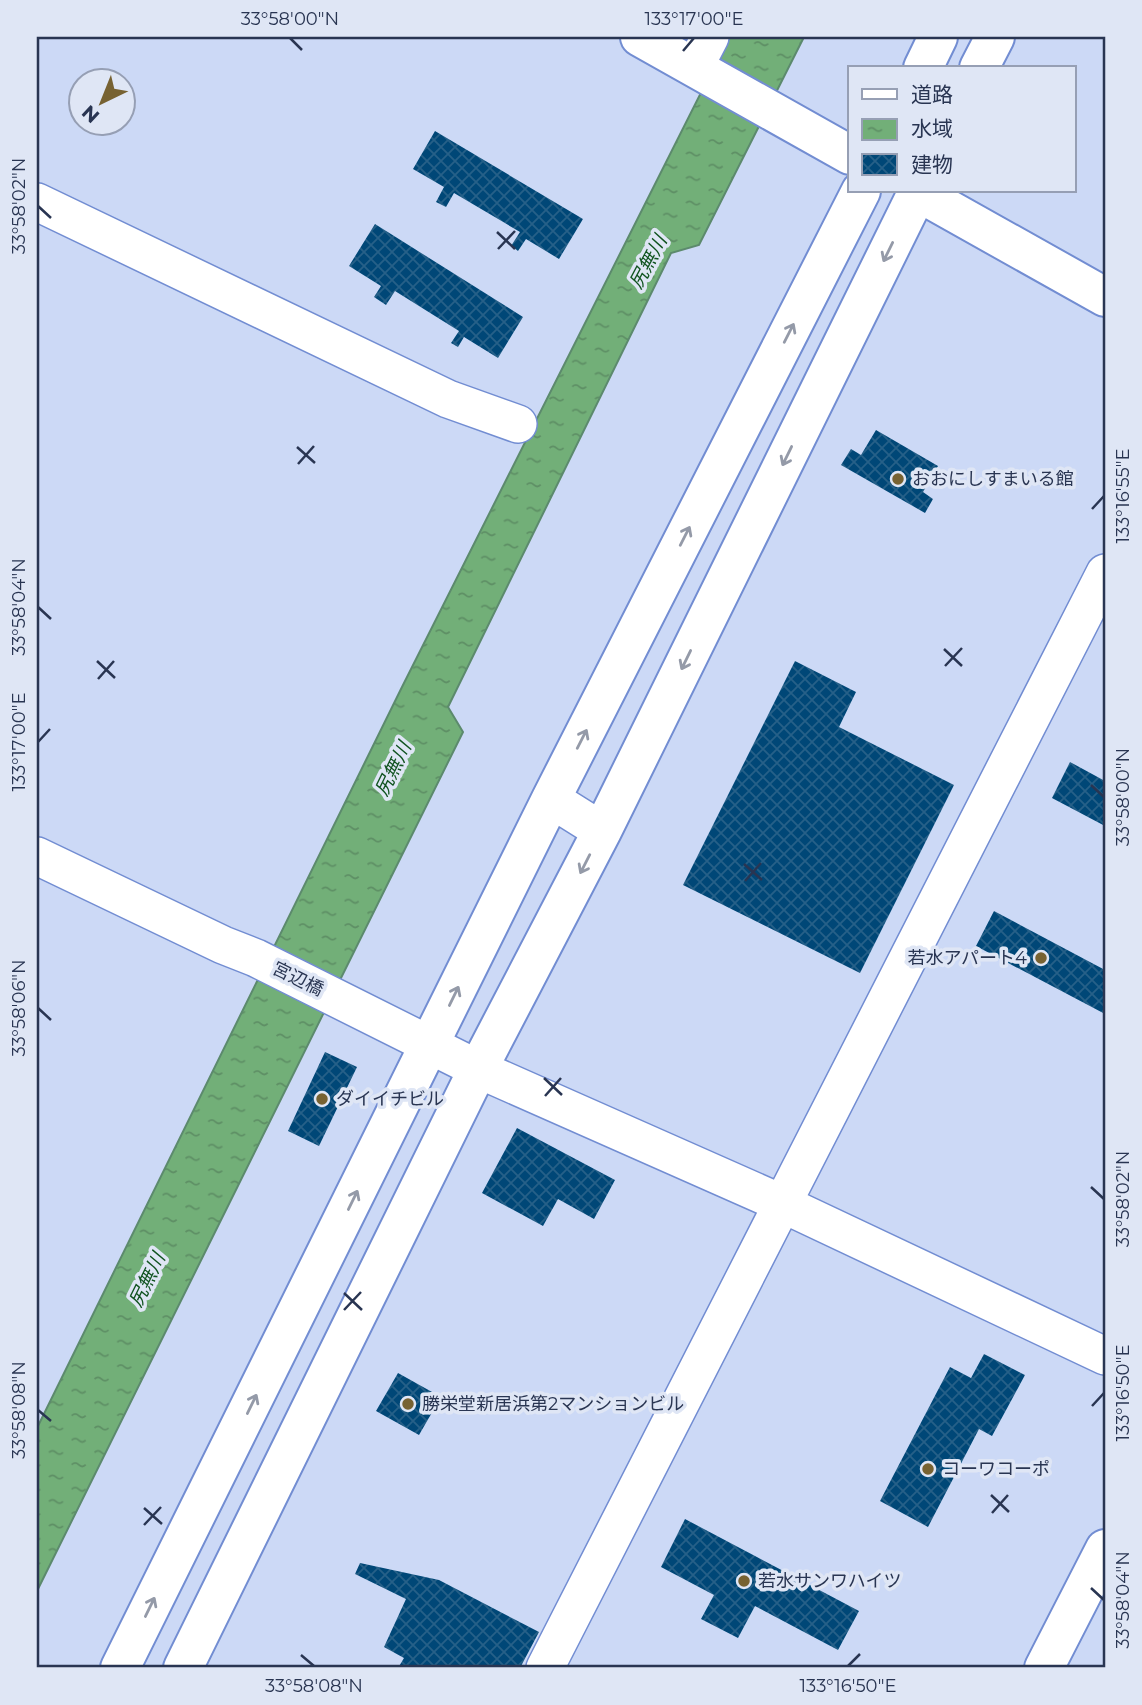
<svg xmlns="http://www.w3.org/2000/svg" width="1142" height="1705" viewBox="0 0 1142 1705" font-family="Montserrat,'Noto Sans JP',sans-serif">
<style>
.water{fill:url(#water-ripples);stroke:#5c8a6d;stroke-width:2}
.building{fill:url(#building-cross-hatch)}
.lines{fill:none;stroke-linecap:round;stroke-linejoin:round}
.street-casing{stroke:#728dd2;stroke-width:40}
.secondary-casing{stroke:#728dd2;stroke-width:42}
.street{stroke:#fff;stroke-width:37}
.secondary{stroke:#fff;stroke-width:38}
.oneway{stroke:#949aa8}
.ticks{fill:none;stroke:#293552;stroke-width:2.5}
.poi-dot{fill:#776232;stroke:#dfe6f5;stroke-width:2.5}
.labels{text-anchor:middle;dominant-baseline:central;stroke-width:7;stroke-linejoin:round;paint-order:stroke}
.poi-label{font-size:18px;fill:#293552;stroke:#dfe6f5;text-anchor:start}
.street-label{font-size:18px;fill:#293552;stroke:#dfe6f5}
.water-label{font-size:19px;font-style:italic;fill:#115420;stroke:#dfe6f5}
.neatline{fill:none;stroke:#293552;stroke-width:2.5}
.ticks-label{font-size:18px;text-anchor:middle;fill:#293552}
</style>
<defs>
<pattern id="water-ripples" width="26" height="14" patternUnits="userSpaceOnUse" patternTransform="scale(1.75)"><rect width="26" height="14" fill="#72af78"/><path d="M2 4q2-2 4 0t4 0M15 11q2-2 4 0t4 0" fill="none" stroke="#5e8f65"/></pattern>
<pattern id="building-cross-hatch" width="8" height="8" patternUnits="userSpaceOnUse" patternTransform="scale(1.75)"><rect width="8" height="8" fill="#004777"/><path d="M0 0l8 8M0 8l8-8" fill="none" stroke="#266088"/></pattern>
</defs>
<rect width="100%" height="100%" fill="#ccd9f6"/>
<!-- water -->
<path class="water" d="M729,37H804L699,245L671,253L448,707L463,732L37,1591V1428L402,687Z"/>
<!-- building -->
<path class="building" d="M435,131L583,219L559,259L526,239L518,251L511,246L520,232L454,193L446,207L436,202L444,187L413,169Z
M375,224L523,317L498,358L464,337L458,347L451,343L459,331L395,291L386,305L374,297L381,286L349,266Z
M876,430L938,466L923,492L933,499L925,513L841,465L851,449L861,455Z
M795,661L856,692L839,727L954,785L860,973L683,885Z
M1070,762L1105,781V826L1052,798Z
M994,911L1105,970V1014L976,946Z
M325,1052L357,1067L319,1146L288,1131Z
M517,1128L615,1180L594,1219L558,1199L543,1226L482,1193Z
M984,1354L1025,1375L992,1436L979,1429L928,1527L880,1501L950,1367L971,1378Z
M398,1373L441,1397L419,1435L376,1411Z
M685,1519L859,1611L838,1650L755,1606L738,1638L701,1619L714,1595L661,1567Z
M360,1563L439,1580L539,1632L520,1668H398L404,1658L384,1647L406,1599L355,1574Z"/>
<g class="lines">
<!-- street casing -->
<g class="street-casing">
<path id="street" d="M695,66L710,37
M37,202L448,399L518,424
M551,799L602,831
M37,856L223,945L256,958L478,1069L783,1204L1105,1356
M545,1668L1105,573"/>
</g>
<!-- secondary casing -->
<g class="secondary-casing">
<path id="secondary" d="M640,37L850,155
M923,68L938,37
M979,68L995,37
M916,191L1105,297
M120,1668L551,799L861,191
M183,1668L478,1069L602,831L918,191
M1044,1668L1105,1549"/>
</g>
<!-- street -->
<use href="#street" class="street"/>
<!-- secondary -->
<use href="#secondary" class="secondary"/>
</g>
<!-- one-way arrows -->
<defs><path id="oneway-shaft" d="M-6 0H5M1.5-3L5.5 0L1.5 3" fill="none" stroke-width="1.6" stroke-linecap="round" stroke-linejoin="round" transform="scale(1.75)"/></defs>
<g class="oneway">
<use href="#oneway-shaft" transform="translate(888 252) rotate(116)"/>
<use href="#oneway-shaft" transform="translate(789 333) rotate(-63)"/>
<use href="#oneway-shaft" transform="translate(787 456) rotate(116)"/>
<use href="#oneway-shaft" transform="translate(685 536) rotate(-63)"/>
<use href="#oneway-shaft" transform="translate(686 660) rotate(116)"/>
<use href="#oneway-shaft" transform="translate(582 739) rotate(-63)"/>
<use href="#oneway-shaft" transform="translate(585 864) rotate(117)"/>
<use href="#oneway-shaft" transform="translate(454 996) rotate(-64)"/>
<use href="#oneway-shaft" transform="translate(353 1200) rotate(-64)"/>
<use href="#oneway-shaft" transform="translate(252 1404) rotate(-64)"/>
<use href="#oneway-shaft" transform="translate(150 1607) rotate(-64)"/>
</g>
<!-- ticks -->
<path class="ticks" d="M290,38L302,50M683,51L694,38M38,206L51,218M497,232L515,249M498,249L515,231M297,447L315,463M298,464L314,446M1092,509L1104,496M38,607L51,619M944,649L962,666M97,661L115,678M945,666L962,648M98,679L114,661M38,742L50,729M1091,785L1104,797M744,864L762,880M745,881L761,863M38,1008L51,1020M544,1078L562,1095M545,1096L561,1078M1091,1187L1104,1199M344,1293L362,1310M344,1310L361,1292M1092,1406L1104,1393M38,1410L51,1421M991,1495L1009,1512M144,1508L162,1524M992,1513L1008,1495M144,1525L161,1507M1091,1588L1104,1600M301,1655L314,1666M848,1666L860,1654"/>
<!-- markers -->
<g class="poi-dot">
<circle cx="898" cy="479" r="7"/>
<circle cx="1041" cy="958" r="7"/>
<circle cx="322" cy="1099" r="7"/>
<circle cx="408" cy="1404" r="7"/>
<circle cx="928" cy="1469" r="7"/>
<circle cx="744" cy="1581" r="7"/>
</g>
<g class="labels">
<!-- poi labels -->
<g class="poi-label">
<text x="912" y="479">おおにしすまいる館</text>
<text x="1027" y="958" text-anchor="end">若水アパート4</text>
<text x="336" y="1099">ダイイチビル</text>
<text x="422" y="1404">勝栄堂新居浜第2マンションビル</text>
<text x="942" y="1469">コーワコーポ</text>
<text x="758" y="1581">若水サンワハイツ</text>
</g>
<!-- street labels -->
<g class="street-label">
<text transform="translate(298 979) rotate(26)">宮辺橋</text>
</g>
<!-- water labels -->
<g class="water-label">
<text transform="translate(648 262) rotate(-62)">尻無川</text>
<text transform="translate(393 769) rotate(-64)">尻無川</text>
<text transform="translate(147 1280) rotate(-64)">尻無川</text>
</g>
</g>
<!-- border -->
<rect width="1142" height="1705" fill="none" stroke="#dfe6f5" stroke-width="77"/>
<!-- legend -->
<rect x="848" y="66" width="228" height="126" fill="#dfe6f5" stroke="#969fb4" stroke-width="2"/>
<rect x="862" y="89" width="35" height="10" fill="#ffffff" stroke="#969fb4" stroke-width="2"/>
<text x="911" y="102" font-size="21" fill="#293552">道路</text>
<rect x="862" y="119" width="35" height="21" fill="url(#water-ripples)" stroke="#969fb4" stroke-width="2"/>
<text x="911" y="136" font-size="21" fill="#293552">水域</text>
<rect x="862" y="154" width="35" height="21" fill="url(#building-cross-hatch)" stroke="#969fb4" stroke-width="2"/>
<text x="911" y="172" font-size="21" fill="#293552">建物</text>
<!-- north arrow -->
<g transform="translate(102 102) rotate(223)"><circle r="33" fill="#dfe6f5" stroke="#969fb4" stroke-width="2"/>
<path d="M0-5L12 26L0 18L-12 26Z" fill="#776232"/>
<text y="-10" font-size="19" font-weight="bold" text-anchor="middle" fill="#293552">N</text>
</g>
<rect x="38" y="38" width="1066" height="1628" class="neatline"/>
<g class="ticks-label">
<text x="290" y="25">33°58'00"N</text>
<text x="694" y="25">133°17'00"E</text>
<text transform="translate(19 206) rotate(-90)" y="6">33°58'02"N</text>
<text transform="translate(1123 496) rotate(-90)" y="6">133°16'55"E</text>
<text transform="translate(19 607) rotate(-90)" y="6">33°58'04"N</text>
<text transform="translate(19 742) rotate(-90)" y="6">133°17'00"E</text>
<text transform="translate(1123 797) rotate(-90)" y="6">33°58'00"N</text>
<text transform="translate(19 1008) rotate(-90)" y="6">33°58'06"N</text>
<text transform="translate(1123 1199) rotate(-90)" y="6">33°58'02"N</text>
<text transform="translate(1123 1393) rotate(-90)" y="6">133°16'50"E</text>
<text transform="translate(19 1410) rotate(-90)" y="6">33°58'08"N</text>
<text transform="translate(1123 1600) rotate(-90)" y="6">33°58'04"N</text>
<text x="314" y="1692">33°58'08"N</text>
<text x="848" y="1692">133°16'50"E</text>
</g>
</svg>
